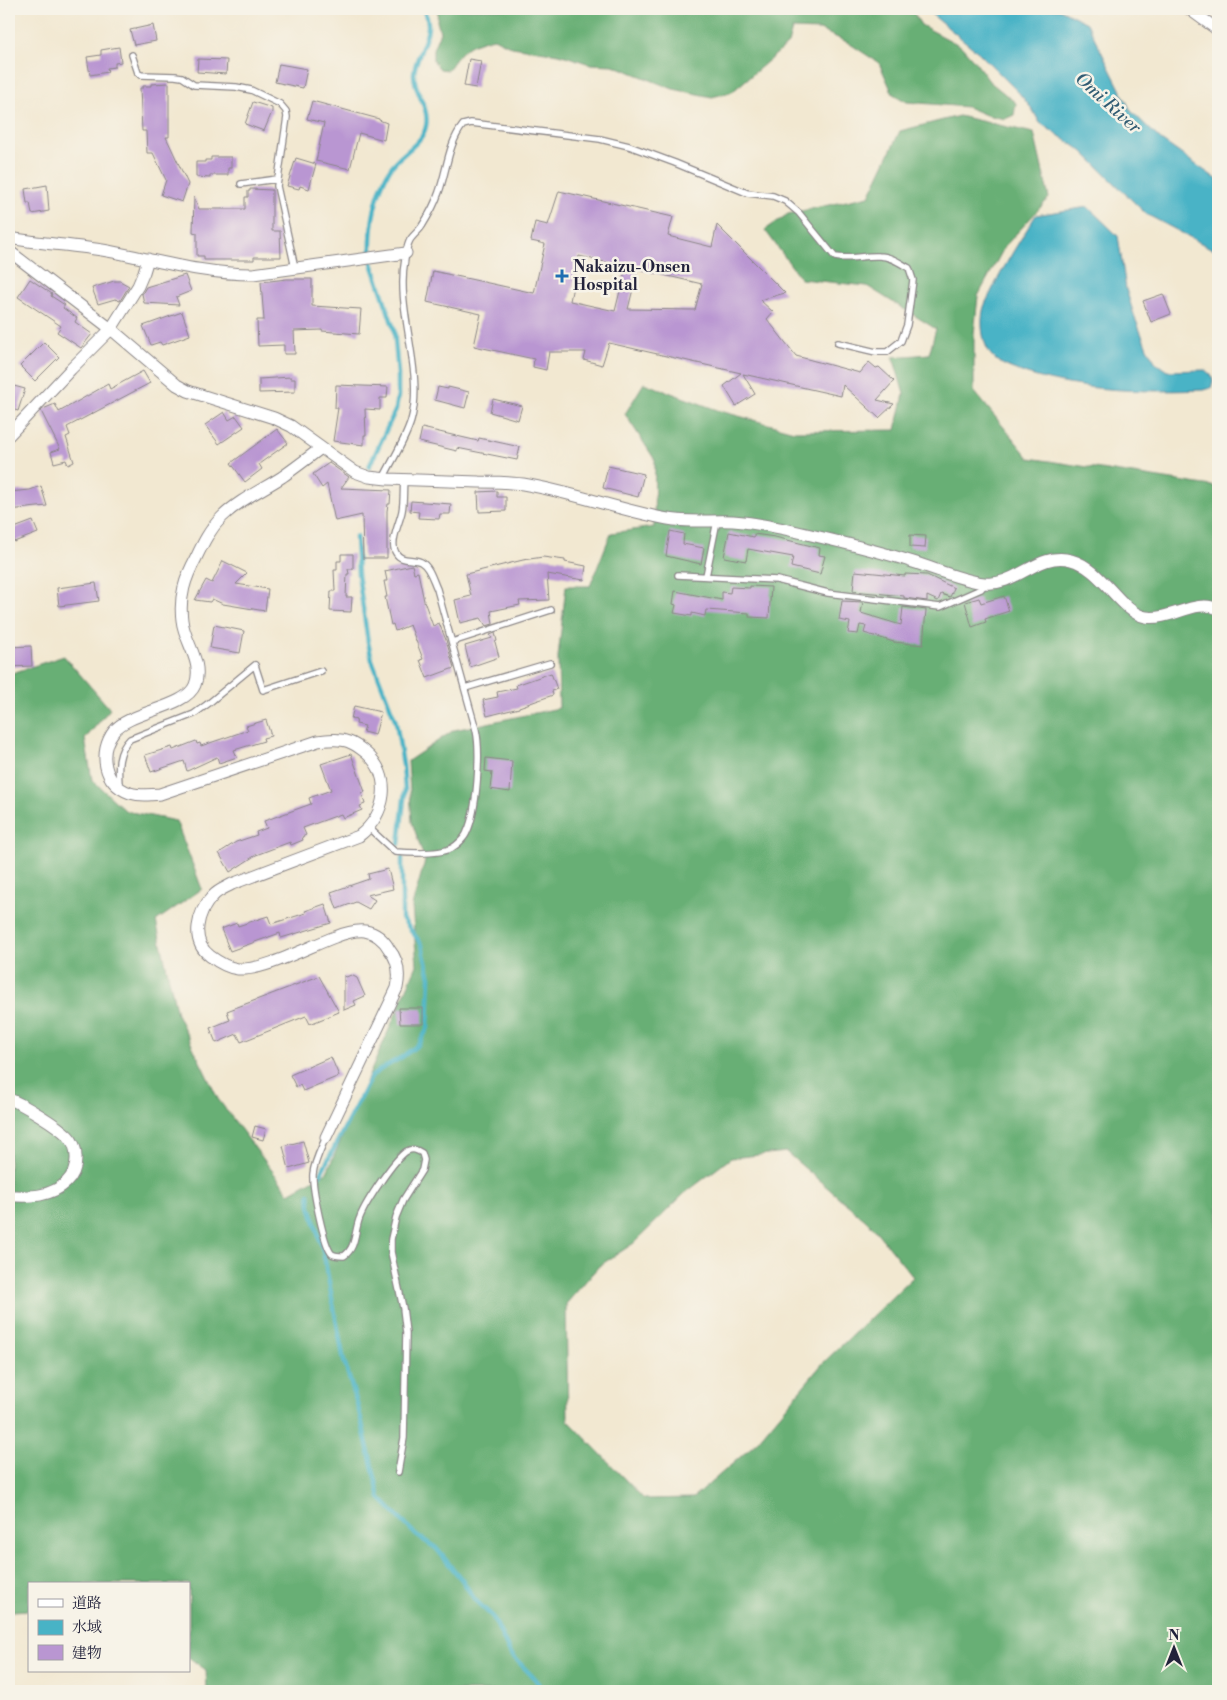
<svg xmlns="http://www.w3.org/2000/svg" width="1227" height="1700" viewBox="0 0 1227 1700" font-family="'Libre Bodoni','Noto Serif JP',serif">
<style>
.forest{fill:#68af74;stroke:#456858;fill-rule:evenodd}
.water{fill:#48b3c6;stroke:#356a80}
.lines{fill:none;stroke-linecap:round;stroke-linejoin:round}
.stream{stroke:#48b3c6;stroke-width:4.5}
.building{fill:#b996d2;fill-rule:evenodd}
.service-casing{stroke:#8a8586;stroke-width:8}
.minor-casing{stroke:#8a8586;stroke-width:13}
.service{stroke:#fff;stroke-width:5.5}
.minor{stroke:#fff;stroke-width:11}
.poi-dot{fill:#1f6fb2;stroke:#f7f3e8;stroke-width:2}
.labels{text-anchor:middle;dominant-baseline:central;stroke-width:5;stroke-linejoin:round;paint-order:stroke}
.poi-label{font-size:16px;font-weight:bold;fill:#22223b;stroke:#f7f3e8;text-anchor:start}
.water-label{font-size:18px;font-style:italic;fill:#315c73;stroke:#f7f3e8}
</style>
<rect width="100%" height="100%" fill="#f7f3e8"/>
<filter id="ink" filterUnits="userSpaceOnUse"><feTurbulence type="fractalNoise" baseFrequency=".02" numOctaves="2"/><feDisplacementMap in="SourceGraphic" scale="10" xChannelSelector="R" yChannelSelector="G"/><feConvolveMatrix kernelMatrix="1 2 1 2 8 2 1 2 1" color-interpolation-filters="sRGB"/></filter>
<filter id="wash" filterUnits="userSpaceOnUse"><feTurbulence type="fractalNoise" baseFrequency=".0096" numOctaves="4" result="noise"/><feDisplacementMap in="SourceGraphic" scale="20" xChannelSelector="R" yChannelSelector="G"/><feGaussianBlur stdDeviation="1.12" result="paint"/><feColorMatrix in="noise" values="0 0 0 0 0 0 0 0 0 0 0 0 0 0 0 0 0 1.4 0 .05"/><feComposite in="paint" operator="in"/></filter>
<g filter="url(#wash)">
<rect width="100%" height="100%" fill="#f2e8d1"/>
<!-- forest -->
<path class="forest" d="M438,9H911L921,25L961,46L976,63L989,81L1016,103L1014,115L1005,119L986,115L967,107L907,102L893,94L879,63L847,42L820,30L792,29L788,44L732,92L712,97L673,89L613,65L590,64L559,54L512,47L494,38C468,44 463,48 448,70L440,69L433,60V49L440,32L437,21Z
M959,116L1034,133L1049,198L1005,246L978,296L974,334V391L1029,458L1218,487V1691H207L206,1670L189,1658V1584H29V1610L12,1611L9,1617V674L64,656L110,709L85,739L92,780L126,811L176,821L202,889L156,921L177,1014L218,1099L289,1193L327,1172L417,965L412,906L425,861L412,822L408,761L454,730L559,708L558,657L566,586H590L611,533L654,527L655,460L625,414L644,383L720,411L794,431L896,430L904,394L893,357L929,354L936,329L867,286L801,279L765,230L788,214L869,196L900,131ZM786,1152L871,1225L913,1277L823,1363L754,1445L693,1498L644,1499L568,1420L566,1304L599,1266L634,1243L685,1193L731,1158Z"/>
<!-- water -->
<path class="water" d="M927,9H1060L1087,23L1131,111L1161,140L1218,180V252L1146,214L1082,151L1040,123L1032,109L1019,93L978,52L930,13Z
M1088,207L1118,236L1126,289L1135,318L1147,348L1156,363L1167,371L1205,370L1211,375L1213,381L1211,388L1204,390C1144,392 1084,392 1027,374C1017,370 1005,367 996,360C983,350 980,326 983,311C984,304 989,297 992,290C1005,264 1020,240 1036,215Z"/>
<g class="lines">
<!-- stream -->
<path class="stream" d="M371,251C370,224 376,192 390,169C399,154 423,144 426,126C430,107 414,93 414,74C415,53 439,28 422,9
M369,467L396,409L398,396V374L394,329L372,263
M356,537L358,574L368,642L372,660L396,722L403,765L405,790L399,844
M320,1175L371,1077L381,1069L402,1057L419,1044L428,1028L430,977L425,958L422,945L402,918V858
M309,1194L310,1206L323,1251L344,1361L358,1407L380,1498L416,1535L436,1548L462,1580L475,1600L493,1617L510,1653L534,1678L544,1691"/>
</g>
<g id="blocks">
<!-- building -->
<path class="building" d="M153,25L156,41L134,45L130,30Z
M119,47L121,62L115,63V67L107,68L108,72L90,75L87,57L101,55V50Z
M198,59L227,60L226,74L197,72Z
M469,59L481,61L476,88L464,86Z
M279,64L307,69L303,88L275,82Z
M169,83V137H166L188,184L182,202L161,195L166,180L153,153H147L146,131H142L140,88H143V86H151V84Z
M312,101L379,119V120L387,123L384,140L359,133L350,169L316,161L324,123L307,119Z
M253,102L272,108V112L264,131L245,124Z
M211,157H231V168H228V175H210V178L196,177V162H205V160H211Z
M296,158L316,164L309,189L300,186L299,189L287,186Z
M47,185L49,211L32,214L30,203H27L25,189Z
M250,189L272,190V231H280L281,257H254V260H204V256H197V233L193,232L194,197L199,209H245V197H248V191H250Z
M559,191L673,217L668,236L712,247L717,225L785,293L760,300L773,312L767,319L796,356L860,373L869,362L876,368L879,367L894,381L877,400L894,404L879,418L843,385L841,396L743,374L755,394L736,406L724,386L741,373L609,343L602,365L584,360L586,352H549L546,370L533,367L534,359L474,346L481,314L427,302L433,271L534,293L545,244L531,241L535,222L548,225ZM579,256L626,267L615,311L570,301ZM638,269L702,284L695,310L628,309Z
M185,275L191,291L176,297L179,305L144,303L142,294L146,287Z
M30,279L52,294L51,296L65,305L63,308L77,318L75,322L92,334L81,348L57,332L61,326L18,297Z
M287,279H312V306L361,309L359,334L322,331V330L294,331L295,354H284V345L258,346L257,320H264L261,282Z
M114,281H120L129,286L120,301L115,299L98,304L92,288Z
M1163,294L1171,314L1151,322L1143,301Z
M182,312L190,335L162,345L160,342L151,345L143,326Z
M44,342L59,357L35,381L20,366Z
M143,371L150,383L67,427L70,435L66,437L74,462L68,465L66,460L54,463L51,452L60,449L41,411L43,409L55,404L59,412L108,384L110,389Z
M291,377V379H295V392L259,393V379Z
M336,385L388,387L387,398H380V410L365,409L366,435H364V445L333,441L338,408H335Z
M14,386L25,389L18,411L9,408V402Z
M438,387L448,389V387L469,392L465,408L435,400Z
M493,399L522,406L518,420L490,412Z
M224,412L229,420L236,416L244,427L219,444L205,425Z
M422,428L478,441L479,438L520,447L517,460L457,448V451L419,442Z
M277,429L288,443L259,464L262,469L245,482L231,463Z
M329,463L349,477L341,488L391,490L390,504H388L387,511V558H363L362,515L335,521L327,484L322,488L313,474Z
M608,466L644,474L638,497L603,488Z
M41,486L47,506L9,510V492L30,490Z
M497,491V497H506V511L479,512L478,492Z
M411,501L451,504L450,514H440L439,519L418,518L419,512L410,511Z
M33,521L38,533L14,542L9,530Z
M670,531L684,534L683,544L704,548L701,564L666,556Z
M729,532L754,537V534L775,537L820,548L819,555L825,556L820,574L791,567L793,557L748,549L746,561L724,557Z
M910,535L926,536L925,548L910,547Z
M341,554H353V569H348L349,574H347L346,597H352L351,612L330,611L331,591H335L334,570H337V561H341Z
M543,557L565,560V562L586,566L584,580L547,574L549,600L519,601L520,605L491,611L493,624L486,626L481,618L460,623L455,600L471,596L466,574L523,560Z
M223,561L247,573L236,584L268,589L265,611L223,604L212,599L210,602L195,600L206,580L212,583Z
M412,565L414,573L418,572L424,601L433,626L439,623L446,640L454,668L427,678L420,660L423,659L410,625L395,631L393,624L391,625L385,597H387L384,581H387L385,571Z
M855,571L905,576V574L927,575L954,588L950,597L941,594L938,601L927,596V601L904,598V596L853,591Z
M96,583L99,601L59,606L57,588Z
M750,586L771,587L769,618L749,617V613L706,610L705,616L692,613V616L674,613L676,605L673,604L675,591L722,600V592L730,593L731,587L750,588Z
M1004,596L1009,611L985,619L986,622L972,627L965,602L979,598L981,603Z
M842,601L863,602L861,613L901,625L903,607L926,610L923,645L894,642L864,633L866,626L860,625L858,634L848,633L850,622L839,620Z
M214,625L244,631L240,653L210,648Z
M495,633L497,641L495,642L499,657L470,667L465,646L492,638L490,635Z
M31,646L32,666L9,667V647Z
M551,673L557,689L552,691L553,695L519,707V708L487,716L483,700L498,697L497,692L517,688L516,685Z
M354,706L381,712L375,735L363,732L365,726L356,724L357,720L351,719Z
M266,720L271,736L263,738L264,741L234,750L237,757L219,763L217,757L187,771L184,761L151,772L145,755L172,747L173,750L196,741L197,744L200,743L201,746L248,730L246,726Z
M351,754L365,792L362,794L365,804L360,806L362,810L343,818L341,814L303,828L306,835L302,837L303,840L291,845L290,842L256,855L230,872L219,853L236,842L257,835L256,832L267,828L264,821L311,804L309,798L331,790L321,764Z
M486,758L512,761L510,792L490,789L492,772L485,771Z
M388,869L393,889L367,895L375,900L369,909L356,902L337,909L331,892L369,879L368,874Z
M325,904L331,923L281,938L280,933L230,951L221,929L237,923L238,926L268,916L271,924L306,913L305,911Z
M344,975L346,977L351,975L357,978L365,996L354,1001L356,1005L344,1010Z
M319,976L339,1012L310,1024L306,1016L241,1042L237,1034L216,1043L210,1028L230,1020L227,1011Z
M399,1008H423V1024H400Z
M331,1057L339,1076L303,1091L300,1085L296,1087L290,1075Z
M255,1126L266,1129L263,1140L252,1137Z
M303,1141L309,1163L289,1169L283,1146Z"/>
</g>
</g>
<g filter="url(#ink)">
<use href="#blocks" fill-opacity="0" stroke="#8a8586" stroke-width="1"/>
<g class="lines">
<!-- service casing -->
<g class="service-casing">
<path id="service" d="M132,55L138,73L141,75L175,76L182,77L194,85L236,87L251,90L280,104L286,111L287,117L277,186L295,268
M241,184L277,179
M383,479C392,460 405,441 411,421C425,371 395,311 405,259C406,253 407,245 410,240C413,235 419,231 422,226C429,215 435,204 439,192C447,170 448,144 463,125L471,123L600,139L629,146L675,163L747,193L773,196L785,201L799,213L835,257C850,260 864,255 879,256C890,256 900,263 909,268L913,280L907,325L901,341L887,352H876L838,343
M678,575L777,580L828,593L940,607L981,589L985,584
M706,576L717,521
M452,642L551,610
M465,688L550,663
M119,785C118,768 117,752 130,739L194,714L209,703L255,665L263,690L321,671
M369,828L395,852C409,853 439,855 452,848C457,845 465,838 467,832C477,811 481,752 476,730L437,589C433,581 430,567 421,562C413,558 401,562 396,553C389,543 400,522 402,511C404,501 403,490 404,480
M326,1137C321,1149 314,1162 313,1174C312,1187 324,1247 332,1254C335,1256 341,1256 344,1256C357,1247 354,1231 360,1217C366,1202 394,1159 407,1151C413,1148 417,1150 422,1153L424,1160L422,1170L403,1200L396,1217L391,1239V1252L403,1308L406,1333L404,1438L398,1472"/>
</g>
<!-- minor casing -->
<g class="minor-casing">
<path id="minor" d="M1189,9L1218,30
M9,238C42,244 75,245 108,251C156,260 203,274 253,274L406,253
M9,251L111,329L177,385L188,391L274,418L291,426L355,472L369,477L387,479C418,480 448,481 479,482C493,482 508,482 523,484C572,492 619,510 668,519C690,523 711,520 733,521C759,523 786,529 811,535C845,543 879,551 913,562C936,569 960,580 984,583C1016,587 1038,551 1071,560C1102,568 1121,613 1146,617C1170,621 1196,598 1218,609
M9,435L71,369L111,329L138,286L144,272L148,259
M321,448C308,458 295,468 282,477C262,490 239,500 222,517C210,529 203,543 196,558C185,578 179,597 182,620C184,642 204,662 195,685C186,708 130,711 114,731C98,752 103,784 130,793C140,796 150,795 160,794L318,741C328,740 339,738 349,742C355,744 360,748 365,752C394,776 386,815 359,836L232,884C225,888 218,890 213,896C197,912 190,941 210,956C218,962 228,968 238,969C264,971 310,946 335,937C345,933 355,930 365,931C376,933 384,940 389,949C399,961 400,974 397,988L326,1137
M9,1099C23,1104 57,1125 68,1136C74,1142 76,1149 76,1157C77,1179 60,1191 40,1195C30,1197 19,1196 9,1196"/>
</g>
<!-- service -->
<use href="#service" class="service"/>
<!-- minor -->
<use href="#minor" class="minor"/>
</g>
</g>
<!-- markers -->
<path class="poi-dot" d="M559.5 268.5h5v5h5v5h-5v5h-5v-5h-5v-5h5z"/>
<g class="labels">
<!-- poi labels -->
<g class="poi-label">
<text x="573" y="267">Nakaizu-Onsen<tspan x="573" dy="18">Hospital</tspan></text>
</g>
<!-- water labels -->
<g class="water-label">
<text transform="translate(1108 103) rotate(42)">Omi River</text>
</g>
</g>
<!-- margin -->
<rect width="1227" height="1700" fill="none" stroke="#f7f3e8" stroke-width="30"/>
<!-- legend -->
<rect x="28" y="1582" width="162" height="90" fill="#f7f3e8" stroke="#a29fa3"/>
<rect x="38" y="1599" width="25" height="8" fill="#ffffff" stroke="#a29fa3"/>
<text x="72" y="1608" font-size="15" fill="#22223b">道路</text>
<rect x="38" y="1620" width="25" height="15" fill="#48b3c6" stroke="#a29fa3"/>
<text x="72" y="1632" font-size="15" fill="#22223b">水域</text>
<rect x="38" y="1645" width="25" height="15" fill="#b996d2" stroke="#a29fa3"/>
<text x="72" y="1658" font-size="15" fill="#22223b">建物</text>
<!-- north arrow -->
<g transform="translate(1174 1648)" stroke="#f7f3e8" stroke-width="4" paint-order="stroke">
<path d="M0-4L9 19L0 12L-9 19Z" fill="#22223b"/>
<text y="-8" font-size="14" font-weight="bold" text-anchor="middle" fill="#22223b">N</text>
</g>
</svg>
